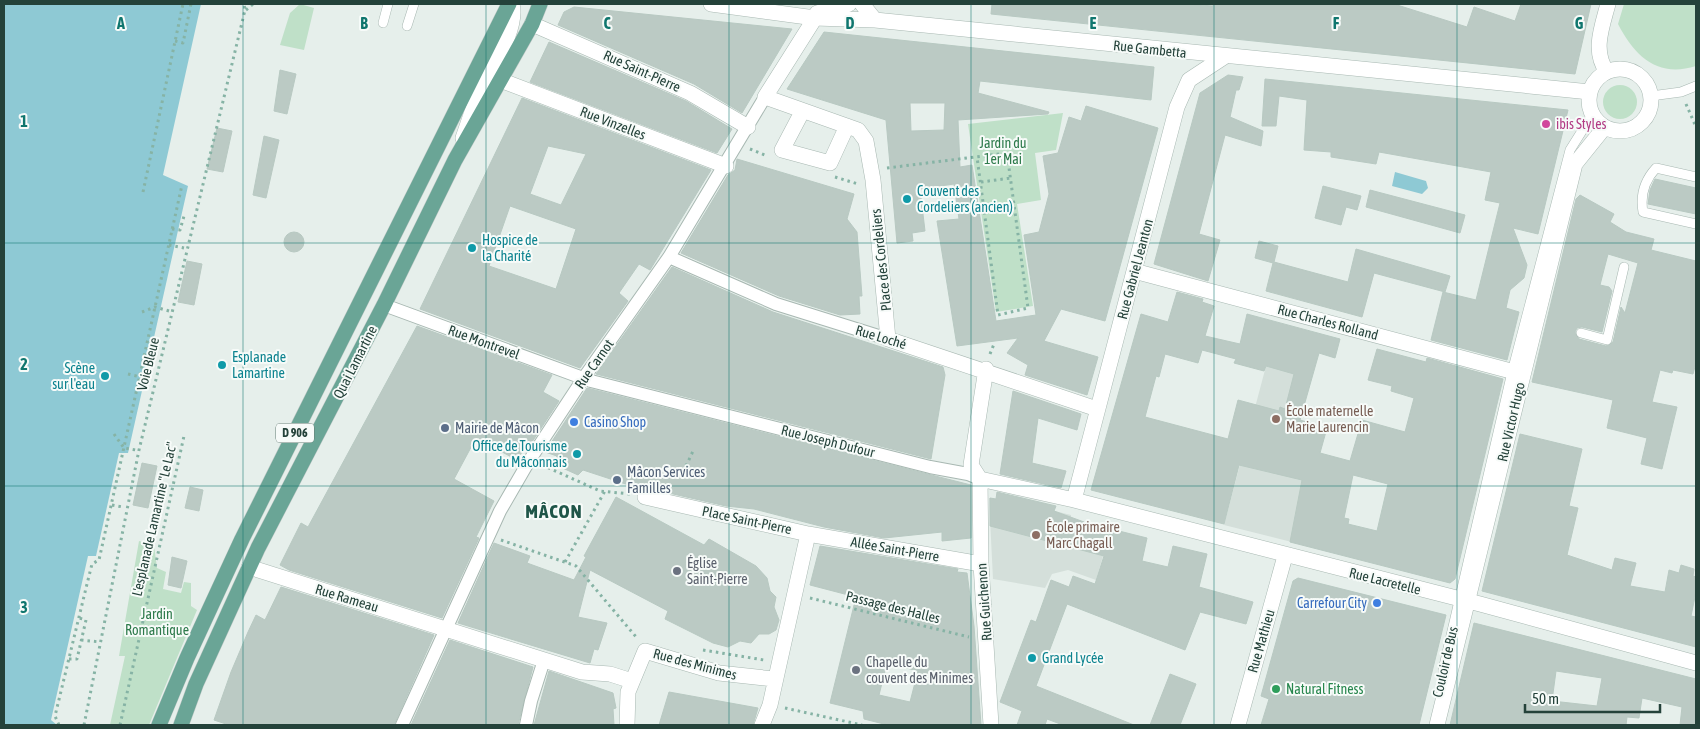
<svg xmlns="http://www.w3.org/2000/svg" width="1700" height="729" viewBox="0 0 1700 729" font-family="'Asap Condensed',sans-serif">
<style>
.built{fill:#d4dfda}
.green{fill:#bfe0c8}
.water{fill:#8ec9d4}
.building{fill:#bbcac4;stroke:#b8c9c2;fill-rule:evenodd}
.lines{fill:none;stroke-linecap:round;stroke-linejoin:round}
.service-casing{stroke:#a8b8b2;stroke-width:10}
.pedestrian-casing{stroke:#a8b8b2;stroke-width:14}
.minor-casing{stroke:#a8b8b2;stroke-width:16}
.tertiary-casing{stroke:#a8b8b2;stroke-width:16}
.primary-casing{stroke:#c2cac8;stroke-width:16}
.path{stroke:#86b3a5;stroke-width:3;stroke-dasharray:2.5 4;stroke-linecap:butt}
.service{stroke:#fff;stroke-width:9}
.pedestrian{stroke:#fff;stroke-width:12}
.minor{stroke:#fff;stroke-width:15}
.tertiary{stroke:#fff;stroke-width:15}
.primary{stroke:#6aa596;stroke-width:15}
.grid{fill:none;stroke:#0f766e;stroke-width:1;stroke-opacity:0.55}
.hotel-dot{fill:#d1479c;stroke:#f7fbf9;stroke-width:2}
.culture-dot{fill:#0f9aa8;stroke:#f7fbf9;stroke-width:2}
.education-dot{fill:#8d6e63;stroke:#f7fbf9;stroke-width:2}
.shop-dot{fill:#3f7fe0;stroke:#f7fbf9;stroke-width:2}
.service-dot{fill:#5c6f8a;stroke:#f7fbf9;stroke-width:2}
.worship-dot{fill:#6b7280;stroke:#f7fbf9;stroke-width:2}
.leisure-dot{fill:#2e9e5b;stroke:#f7fbf9;stroke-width:2}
.labels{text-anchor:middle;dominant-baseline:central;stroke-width:4;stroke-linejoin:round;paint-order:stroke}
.shield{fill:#f7fbf9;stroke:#637a73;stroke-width:1}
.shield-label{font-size:12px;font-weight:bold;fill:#24423a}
.street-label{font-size:14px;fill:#24423a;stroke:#f7fbf9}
.hotel-label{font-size:14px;fill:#b23c85;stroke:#f7fbf9;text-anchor:start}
.park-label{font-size:14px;fill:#2d7a4b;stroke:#f7fbf9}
.culture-label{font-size:14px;fill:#0d838f;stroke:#f7fbf9;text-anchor:start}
.education-label{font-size:14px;fill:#785e54;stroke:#f7fbf9;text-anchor:start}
.shop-label{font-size:14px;fill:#366cbe;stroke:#f7fbf9;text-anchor:start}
.service-label{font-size:14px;fill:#4e5e75;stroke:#f7fbf9;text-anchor:start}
.worship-label{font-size:14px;fill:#5b616d;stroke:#f7fbf9;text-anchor:start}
.leisure-label{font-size:14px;fill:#27864d;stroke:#f7fbf9;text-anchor:start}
.district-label{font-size:19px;font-weight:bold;letter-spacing:1px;fill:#1f5548;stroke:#f7fbf9}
.grid-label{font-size:16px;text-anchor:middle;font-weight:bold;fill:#0f766e;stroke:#f7fbf9;stroke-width:4;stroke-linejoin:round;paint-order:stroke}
</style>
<rect width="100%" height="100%" fill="#e6efeb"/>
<!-- built -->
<path class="built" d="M1266,366L1311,378L1290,460L1332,470L1331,552L1224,525Z
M989,498L1001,501L1002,498L1071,515V519L1084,522L1077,548L1103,556L1096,580L1068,570L1052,574L1045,588L993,579Z"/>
<!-- green -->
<path class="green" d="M300,4L314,8L304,50L280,45L290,13Z
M1624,4H1696V66C1658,78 1635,57 1618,24Z
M1603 102a17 17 0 1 1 34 0a17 17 0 1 1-34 0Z
M1063,113L1056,150L1035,153L1041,200L1017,204L1033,306L996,312L968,124Z
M139,541L154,545L157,568L166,572L163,589L181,593L184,582L191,583V606L197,610L149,725H110L125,656H119Z"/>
<!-- water -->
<path class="water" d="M4,4H201L163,175L188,186L128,453H119L96,556H88L51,720L57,725H4Z
M1395,172L1426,181L1428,188L1422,194L1392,186Z"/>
<!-- building -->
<path class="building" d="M992,4H1188L1213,6V4H1394L1467,27L1474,7L1515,21L1521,4H1591L1575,74L991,14Z
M574,7L762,26L792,29L742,113L694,84L558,25L564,12Z
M824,32L1154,67L1151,100L980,81L978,93L1049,112L1048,114L958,120L960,167L972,165L996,321L1036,315L1024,235L1039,232L1049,194L1043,156L1058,153L1069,117L1081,121L1086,106L1158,128L1105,321L1061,309L1044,341L1098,357L1087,395L1025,375L1028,365L1007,353L1018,338L957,346L937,221L959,219L954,184L920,189L925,231L912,233L913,241L897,243L886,120L787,89ZM910,103H945L944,130L911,131Z
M549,42L686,101L732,129L717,153L530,82Z
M280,70L296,74L287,114L274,111Z
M1228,75L1243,77L1239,90H1236L1230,117L1263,131L1261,146L1225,135L1199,234L1220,240L1208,281L1154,264L1200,93Z
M1265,79L1568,110L1538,234L1513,228L1527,265L1524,278L1510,290L1506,308L1519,312L1507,360L1431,340L1443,292L1476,300L1500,203L1485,200L1491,172L1379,152L1376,164L1331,157V152L1304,150L1307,100L1279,96L1276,126H1262Z
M522,98L711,170L650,270L639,264L619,293L628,301L580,368L420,309ZM548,146L586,154L561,205L530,194ZM510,206L576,229L556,289L489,266Z
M217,128L232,131L223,172L207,169Z
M264,136L279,140L266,198L253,195Z
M737,159L854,194L847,219L857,232L862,296H859L860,314L840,315L779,296L681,253L728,175L735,170Z
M1655,179L1696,188V214L1648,204L1650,190Z
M1323,186L1361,196L1357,210L1346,207L1341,225L1315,218Z
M1370,190L1465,215L1460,233L1366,207Z
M1580,195L1614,214L1610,222L1626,232L1654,239L1651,250L1696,261V363L1693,374L1673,370L1672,373L1660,370L1652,402L1677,407L1662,469L1641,464L1647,438L1607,428L1613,400L1532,382L1576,199ZM1608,254L1638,263L1625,313L1621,307L1613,342L1606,346L1579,339L1575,332L1577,328L1582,327L1602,332L1612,291L1609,287L1600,285Z
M284 242a10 10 0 1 1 20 0a10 10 0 1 1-20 0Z
M1259,241L1278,246L1274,262L1348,282L1356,249L1450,276L1445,292L1374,273L1362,317L1266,291L1273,263L1255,258Z
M187,261L202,264L194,305L178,302Z
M672,267L773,312L943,367L945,375L931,459L596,374Z
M1177,292L1203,299L1202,302L1214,306L1205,336L1240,344L1247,314L1340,339L1335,358L1319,353L1300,420L1327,428L1320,453L1350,461L1362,420L1405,432L1414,398L1391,391L1392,386L1368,380L1377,349L1426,362L1427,358L1503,379L1455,579L1450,583L1290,542L1302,480L1239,465L1224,524L1091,490L1141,314L1168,322ZM1202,350L1236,359L1234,363L1264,371L1266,366L1294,374L1285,409L1280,407L1279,411L1238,400L1228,439L1145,417L1156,376L1159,377L1165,354L1198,363ZM1353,475L1388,484L1377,531L1348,524L1349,519L1344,518Z
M417,326L552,375L543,392L559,401L530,445L527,444L517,460L476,438L454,479L494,501L476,537L479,538L442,618L289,570L280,565L301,523L308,527Z
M587,388L971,485V538L942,541V532L884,538L824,527L754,509L726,506L647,488L641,489L583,470L578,475L556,465L554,463L557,456L545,452Z
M1013,391L1081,414L1077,430L1038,418L1032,463L1066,471L1061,488L1000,474Z
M1520,434L1582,449L1569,506L1578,508L1567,555L1612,570L1615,558L1636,563L1630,586L1665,592L1669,570L1679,573L1681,565L1694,569L1693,576L1696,577V592L1691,616L1696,617V647L1482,591Z
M142,463L157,466L148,508L133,505Z
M190,487L203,490L199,511L185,508Z
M997,492L1056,506L1054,511L1084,522L1082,528L1109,535L1111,529L1147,538L1142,561L1168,567L1173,546L1207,554L1199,587L1253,602L1246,624L1200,612L1185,650L1067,604L1036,686L1134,725H1063L1047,719L1045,725H1017L1022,711L1000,702L1031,620L1036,622L1051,580L1069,587L1073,576L1095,584L1104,556L990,526V498L996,499Z
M616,497L704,545L709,539L756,566L767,578L770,591L776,597L774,607L779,620L776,630L769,634H759L751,643L740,641L728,647L713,643L665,619L668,611L590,570L578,617L607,623L598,650L594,649L590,663L458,623L494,543L530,556L527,563L574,580L586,557L584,556Z
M820,546L958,569L957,572L967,573L974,626L981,725H888L864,719L863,711L830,703L856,597L810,585ZM887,663L918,671L910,702L879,695Z
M172,557L187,561L181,588L168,585Z
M1298,578L1446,615L1419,725H1261L1269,699L1261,696L1293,581Z
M281,587L434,635L394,725H229L214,720L231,672L248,632L256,615L265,620Z
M1474,623L1696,679V725H1680L1682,707L1642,698L1639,718L1627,717L1626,725H1450ZM1556,671L1602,678L1597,706L1552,701Z
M450,640L533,667L518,725H411Z
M549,671L613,693L616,708L613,709L614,725H534Z
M1170,674L1196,684L1180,725H1150Z
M669,692L758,708L753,725H659Z"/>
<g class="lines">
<!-- service casing -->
<g class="service-casing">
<path id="service" d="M383,23L388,4
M407,26L414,4
M1651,96L1681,92L1696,86
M1696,177L1656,168C1644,181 1640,195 1643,212L1696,224
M1581,333L1607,340L1624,267
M1443,670L1512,372L1570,150L1592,115"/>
</g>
<!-- pedestrian casing -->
<g class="pedestrian-casing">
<path id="pedestrian" d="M669,257L776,304L888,339
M384,305L591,381L930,467L968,474L980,479
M402,725L500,511L529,461L583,379L669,257L765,97
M526,725L531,701L544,660"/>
</g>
<!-- minor casing -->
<g class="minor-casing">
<path id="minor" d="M815,18L765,97L858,130L866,141L873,180L888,339L1097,409
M532,24L690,93L748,127
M500,80L726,166
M802,112L782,150L830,163L847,126
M463,138C468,124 472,110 478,97C488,73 519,30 512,4
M1134,271L1522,374
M980,479L1074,500L1480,604L1696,663
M980,479L981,564L991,725
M980,479L971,465L986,369
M645,497L808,534L981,564
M1074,500L1177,107L1189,80L1224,57
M249,567L582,672L610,674L632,681
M627,725L628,692L645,651L719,673L774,679
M762,725L770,705L808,534
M1238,725L1285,556"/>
</g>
<!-- tertiary casing -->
<g class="tertiary-casing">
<path id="tertiary" d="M711,4L815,18L875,20L1590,92
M862,4L875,20
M817,13L849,4
M1589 100a31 31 0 1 1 62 0a31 31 0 1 1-62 0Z
M1607,72C1592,51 1602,27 1608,4
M1437,725L1575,164L1604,128"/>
</g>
<!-- primary casing -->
<g class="primary-casing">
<path id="primary" d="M159,725L187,658L242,539L509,4
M181,725L196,684L258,548L384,305L455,160L532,24L540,4"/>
</g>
<!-- path -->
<path class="path" d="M246,10L253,4
M175,41L183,43L191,4
M1686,104L1696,127
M750,149L767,156
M887,168L1007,153L1028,308L998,315L977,157
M835,177L858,184
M981,182L1011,178
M143,192L183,4
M172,229L180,230L184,216
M169,245L184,248
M142,312L155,307L169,311
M990,354L994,344
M128,374L153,380
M114,434L124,448L136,450
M542,465L600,491L630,494
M686,466L694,449
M112,505L123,507
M501,540L576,566L637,638
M565,562L605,491
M810,598L969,637
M81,640L100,642
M703,650L764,660
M69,659H77L86,620L79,618
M785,708L862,725
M59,725L55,716L87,584L92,564L99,560L182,185
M84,725L139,450L245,10L244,4
M120,725L184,436"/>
<!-- service -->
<use href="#service" class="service"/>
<!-- pedestrian -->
<use href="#pedestrian" class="pedestrian"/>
<!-- minor -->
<use href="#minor" class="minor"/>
<!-- tertiary -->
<use href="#tertiary" class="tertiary"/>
<!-- primary -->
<use href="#primary" class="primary"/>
</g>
<!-- grid -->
<path class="grid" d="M243,4V725M486,4V725M729,4V725M971,4V725M1214,4V725M1457,4V725M4,243H1696M4,486H1696"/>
<!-- markers -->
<circle class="hotel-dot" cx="1546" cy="124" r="5"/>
<g class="culture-dot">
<circle cx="907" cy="199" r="5"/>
<circle cx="472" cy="248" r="5"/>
<circle cx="222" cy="365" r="5"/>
<circle cx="105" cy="376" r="5"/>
<circle cx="577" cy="454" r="5"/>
<circle cx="1032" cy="658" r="5"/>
</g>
<g class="education-dot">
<circle cx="1276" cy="419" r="5"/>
<circle cx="1036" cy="535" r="5"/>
</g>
<g class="shop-dot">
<circle cx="574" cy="422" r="5"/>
<circle cx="1377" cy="603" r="5"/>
</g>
<g class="service-dot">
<circle cx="445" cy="428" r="5"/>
<circle cx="617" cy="480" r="5"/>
</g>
<g class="worship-dot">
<circle cx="677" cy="571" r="5"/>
<circle cx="856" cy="670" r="5"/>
</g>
<circle class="leisure-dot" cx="1276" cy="689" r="5"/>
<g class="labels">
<!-- shield labels -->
<rect class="shield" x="276" y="423.5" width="38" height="19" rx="4"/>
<g class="shield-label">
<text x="295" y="433">D 906</text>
</g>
<!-- street labels -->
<g class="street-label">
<text transform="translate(1150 49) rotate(6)">Rue Gambetta</text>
<text transform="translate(642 71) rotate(24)">Rue Saint-Pierre</text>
<text transform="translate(613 123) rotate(21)">Rue Vinzelles</text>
<text transform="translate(881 260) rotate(-96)">Place des Cordeliers</text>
<text transform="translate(1135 269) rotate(-75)">Rue Gabriel Jeanton</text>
<text transform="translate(1328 322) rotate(15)">Rue Charles Rolland</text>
<text transform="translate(881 337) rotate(17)">Rue Loché</text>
<text transform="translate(484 342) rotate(20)">Rue Montrevel</text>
<text transform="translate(355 362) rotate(-63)">Quai Lamartine</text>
<text transform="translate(148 364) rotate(-76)">Voie Bleue</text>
<text transform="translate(594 364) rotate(-55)">Rue Carnot</text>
<text transform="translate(1511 422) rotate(-77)">Rue Victor Hugo</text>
<text transform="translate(828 441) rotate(14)">Rue Joseph Dufour</text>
<text transform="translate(154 519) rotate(-77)">L'esplanade Lamartine "Le Lac"</text>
<text transform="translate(747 520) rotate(12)">Place Saint-Pierre</text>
<text transform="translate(895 549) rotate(10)">Allée Saint-Pierre</text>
<text transform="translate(1385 581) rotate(14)">Rue Lacretelle</text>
<text transform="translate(347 598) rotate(17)">Rue Rameau</text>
<text transform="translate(984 602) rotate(-94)">Rue Guichenon</text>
<text transform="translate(893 607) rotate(14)">Passage des Halles</text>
<text transform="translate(1261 641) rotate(-74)">Rue Mathieu</text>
<text transform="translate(1445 662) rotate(-77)">Couloir de Bus</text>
<text transform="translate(695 664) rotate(15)">Rue des Minimes</text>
</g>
<!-- hotel labels -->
<g class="hotel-label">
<text x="1556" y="124">ibis Styles</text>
</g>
<!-- park labels -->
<g class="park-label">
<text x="1003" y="143">Jardin du<tspan x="1003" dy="16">1er Mai</tspan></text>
<text x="157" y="614">Jardin<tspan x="157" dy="16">Romantique</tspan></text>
</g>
<!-- culture labels -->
<g class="culture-label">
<text x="917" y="191">Couvent des<tspan x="917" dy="16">Cordeliers (ancien)</tspan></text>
<text x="482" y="240">Hospice de<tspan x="482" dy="16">la Charité</tspan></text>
<text x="232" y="357">Esplanade<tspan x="232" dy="16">Lamartine</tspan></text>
<text x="95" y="368" text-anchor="end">Scène<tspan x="95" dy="16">sur l'eau</tspan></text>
<text x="567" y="446" text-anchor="end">Office de Tourisme<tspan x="567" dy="16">du Mâconnais</tspan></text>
<text x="1042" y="658">Grand Lycée</text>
</g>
<!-- education labels -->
<g class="education-label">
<text x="1286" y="411">École maternelle<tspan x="1286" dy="16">Marie Laurencin</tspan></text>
<text x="1046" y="527">École primaire<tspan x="1046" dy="16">Marc Chagall</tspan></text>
</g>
<!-- shop labels -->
<g class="shop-label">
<text x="584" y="422">Casino Shop</text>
<text x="1367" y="603" text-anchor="end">Carrefour City</text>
</g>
<!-- service labels -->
<g class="service-label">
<text x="455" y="428">Mairie de Mâcon</text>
<text x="627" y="472">Mâcon Services<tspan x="627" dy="16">Familles</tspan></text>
</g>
<!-- worship labels -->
<g class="worship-label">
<text x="687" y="563">Église<tspan x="687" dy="16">Saint-Pierre</tspan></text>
<text x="866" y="662">Chapelle du<tspan x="866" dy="16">couvent des Minimes</tspan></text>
</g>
<!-- leisure labels -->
<g class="leisure-label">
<text x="1286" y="689">Natural Fitness</text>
</g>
<!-- district labels -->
<g class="district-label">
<text x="554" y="511">MÂCON</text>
</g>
</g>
<g class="grid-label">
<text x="121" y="29">A</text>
<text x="364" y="29">B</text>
<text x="607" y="29">C</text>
<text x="850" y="29">D</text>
<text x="1093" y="29">E</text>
<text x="1336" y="29">F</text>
<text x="1579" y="29">G</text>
<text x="24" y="127">1</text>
<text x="24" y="370">2</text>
<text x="24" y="613">3</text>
</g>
<!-- border -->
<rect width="1700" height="729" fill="none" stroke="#24423a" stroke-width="10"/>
<!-- scale -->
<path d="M1525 704v8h135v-8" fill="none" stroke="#24423a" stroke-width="2.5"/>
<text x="1532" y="704" font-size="15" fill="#24423a" stroke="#f7fbf9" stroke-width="4" paint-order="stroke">50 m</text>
</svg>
